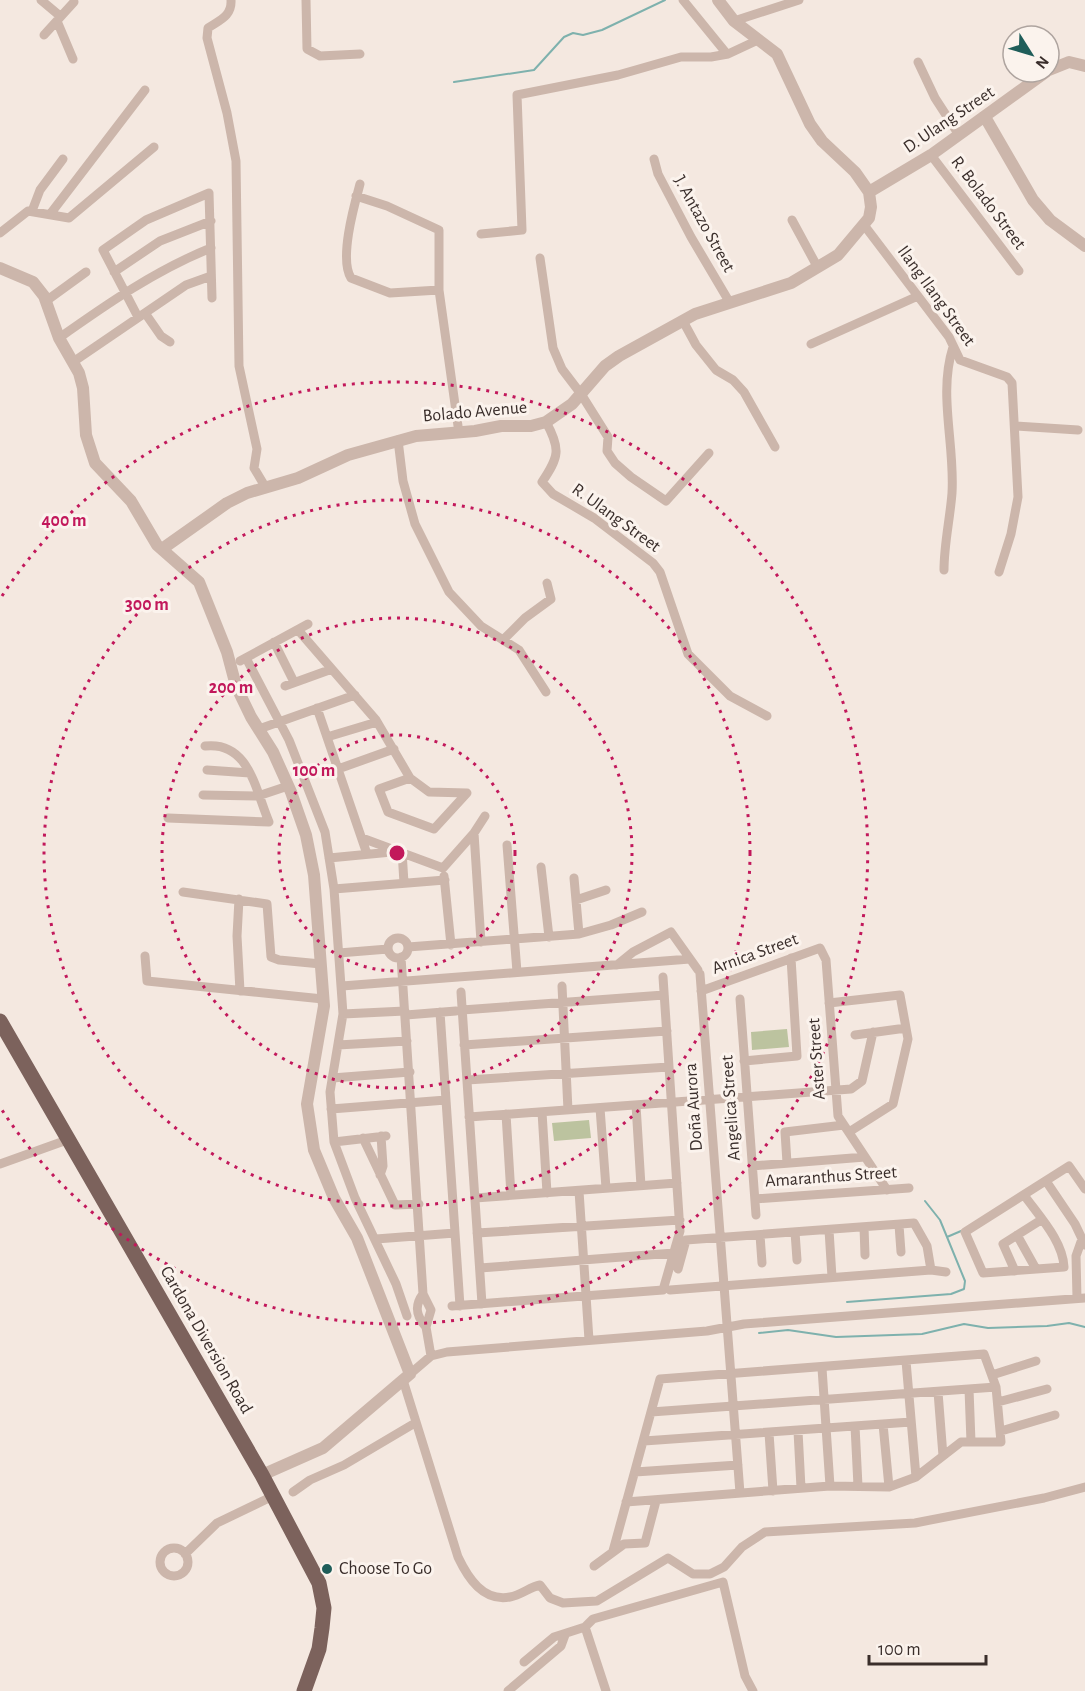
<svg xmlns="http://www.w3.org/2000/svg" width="1085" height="1691" viewBox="0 0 1085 1691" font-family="'Alegreya Sans',sans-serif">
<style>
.green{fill:#bcc39f}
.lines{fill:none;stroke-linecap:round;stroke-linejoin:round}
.stream{stroke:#7eb1ad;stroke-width:2}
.minor{stroke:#ccb6ab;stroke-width:9}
.tertiary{stroke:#ccb6ab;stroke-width:12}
.primary{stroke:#7c625c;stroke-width:15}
.ring{fill:none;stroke:#c2185b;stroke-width:3;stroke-dasharray:3 6}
.poi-dot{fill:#1f5d59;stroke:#fbf3ed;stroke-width:2}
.labels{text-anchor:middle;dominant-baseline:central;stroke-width:6;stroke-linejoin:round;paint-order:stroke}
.street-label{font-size:18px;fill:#3a2e2b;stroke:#fbf3ed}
.poi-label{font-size:18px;fill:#3a2e2b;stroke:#fbf3ed;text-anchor:start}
.centre{fill:#c2185b;stroke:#fbf3ed;stroke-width:3}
.ring-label{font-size:18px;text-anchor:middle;font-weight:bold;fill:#c2185b;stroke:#fbf3ed;stroke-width:6;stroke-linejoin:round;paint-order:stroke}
</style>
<rect width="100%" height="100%" fill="#f4e8e0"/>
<!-- green -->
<path class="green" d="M787,1029L789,1047L752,1050L751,1032Z
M589,1120L591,1138L554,1141L552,1123Z"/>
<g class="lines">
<!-- stream -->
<path class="stream" d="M454,82L534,70L564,37L573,33L583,35L602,30L665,0
M925,1201L940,1220L947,1237
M847,1302L951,1294L964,1289L965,1281L947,1237L961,1231
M759,1333L788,1330L836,1337L922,1334L964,1324L988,1328L1047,1326L1069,1323L1085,1327"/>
<!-- minor -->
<path class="minor" d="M41,0L60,16
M231,0C232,16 220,20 208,28L207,38L227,113L236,161L239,366L257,449L254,468L266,488
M306,0L307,49L320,56L360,54
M683,0L727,54
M57,21L73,59
M734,21L799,0
M44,35L74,2
M918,62L935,98L959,135
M931,155L1019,271
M654,159L658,174L691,237L730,303
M360,184C354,206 339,259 351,278L390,293L439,290
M356,196L387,206L439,230V290L459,433
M32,211L40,190L63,159
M51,213L145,90
M792,220L818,268
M864,225L949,337L960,360L1007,377L1012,383L1018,497L1011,534L999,572
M0,233L28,211L69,218L154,147
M481,234L522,230L517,95L618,75L681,57H711L728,54L758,40
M540,258L553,348L562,369L581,394L608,437L607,451L615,463L631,477L666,501L709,453
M114,272L160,241L211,221
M46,301L86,272
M145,313L161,336L170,342
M138,317L103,250L146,220L209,193L212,298
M683,321L696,345L716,370L733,380L744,392L775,447
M59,338C107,304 156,270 211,248
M811,344L918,296
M73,362L186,285L211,276
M546,422C561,449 559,457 542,482L553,494L594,518L653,563L660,572L688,654L730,696L767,716
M1015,426L1078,430
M398,440L403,481L415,524L449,592L481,626L519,650L546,692
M944,570C944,544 950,519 952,493C955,444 938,394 953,347
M298,630L376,720L410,778L429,792L467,793
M505,638L525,618L551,599L547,583
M274,642L294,682
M246,658L289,740L325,832L334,889L343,1014L330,1092L334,1142L355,1198L396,1284L407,1316
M240,661L308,624
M285,686L332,669
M317,708L367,854
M259,729L355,695
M327,737L377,722
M338,769L394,749
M207,770L250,773
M410,778L379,789L388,812L434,829L467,793
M203,795L258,796L288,786
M168,818L269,822C255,789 249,741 205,746
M474,833L481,942
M362,838L443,868
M507,845L517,972
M329,858L402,851L404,883
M541,867L549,937
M443,868L474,833L485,816
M444,876L451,945
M574,878L579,934
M334,889L445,880
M183,892L267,904L271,957L279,960L321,964
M239,899L237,936L240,991
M576,900L606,890
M388 948a10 10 0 1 1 20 0a10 10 0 1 1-20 0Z
M408,947L579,934L611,925L642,912
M339,953L388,949
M145,956L147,981L323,999
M401,957L423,1294L431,1310L426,1327L431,1356
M617,965L633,952L671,932L698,970
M700,974L740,1493
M342,986L690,959
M562,986L568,1110
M701,991L820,948L826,960L838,1116L887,1190
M461,992L482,1304
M740,999L756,1215
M829,1003L900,995L908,1039L893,1104L849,1132
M462,1010L664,995
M440,1012L460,1306
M343,1014L405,1011
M406,1015L456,1011
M855,1035L906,1028
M338,1045L407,1041
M464,1045L667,1031
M744,1061L797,1056L791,958
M332,1078L410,1072
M467,1080L669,1067
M691,1101L851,1089L862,1081L873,1032
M636,1105L641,1186
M600,1108L606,1188
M331,1109L446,1100
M542,1112L547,1193
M506,1114L511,1195
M469,1117L689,1101
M363,1138L395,1205L419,1204
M334,1142L386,1136
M787,1163L785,1132L844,1125
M0,1164L67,1140
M752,1166L865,1157
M380,1175L383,1166L381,1136
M1046,1181L1075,1224L1085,1245
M579,1191L589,1340
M1024,1195C1039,1216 1063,1241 1064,1267L983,1273L965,1232L1069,1166L1085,1189
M475,1198L677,1183
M755,1199L909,1188
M899,1225L901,1252
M864,1227L865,1255
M829,1230L832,1277
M795,1232L797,1260
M477,1233L680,1220
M760,1235L762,1263
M1017,1235L1036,1269
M376,1239L455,1233
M480,1268L674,1253
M678,1269L686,1240L914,1223L927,1246L931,1270
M1015,1271L1003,1244L1041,1220
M670,1290L931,1270L946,1272
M423,1294C414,1306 416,1316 426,1327
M1077,1298L1076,1256L1082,1239
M452,1306L663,1290L680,1231L663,977
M906,1361L916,1477
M822,1368L830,1486
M410,1374L431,1356L447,1352L707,1331L744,1324L1085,1298
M992,1375L1036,1361
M403,1380L458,1557C468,1578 483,1602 510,1597C521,1595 530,1587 540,1585L550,1598L563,1603L597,1601L668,1558L693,1574H710L724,1567L742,1547L765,1532L915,1523L1044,1498L1085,1487
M969,1389L971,1442
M938,1392L943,1456
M998,1402L1047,1389
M651,1412L996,1387
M883,1424L889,1487
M855,1426L858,1486
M798,1431L801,1488
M1001,1431L1055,1415
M769,1433L773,1491
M644,1441L911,1422
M635,1472L738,1465
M293,1492L310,1480L344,1465L415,1423
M160 1562a14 14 0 1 1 28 0a14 14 0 1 1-28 0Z
M613,1551L660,1379L984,1354L996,1387L1001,1442H961L916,1477L889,1487L830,1486L626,1502
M185,1554L217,1523L273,1496
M594,1566L624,1544L645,1543L656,1501
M585,1627L606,1691
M524,1662L554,1637L585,1627L593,1619L723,1582L745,1676L753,1691
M508,1691L561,1646L565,1635"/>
<!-- tertiary -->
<path class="tertiary" d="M1049,70L1069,62L1085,66
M985,117L1033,200L1050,220L1085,246
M869,192L931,155L1046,72
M0,268L33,282L44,296L59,338L79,373L83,388L86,435L95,463L131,501L157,545L199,582L227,652L236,686L251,717L273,752L291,792L306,835L314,875L324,1006L307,1104L314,1150L334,1198L357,1238L410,1374L323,1448L262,1475
M162,549L227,503L247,493L298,478L348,455L416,436L475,431L501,426H531L546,422L572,404L605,366L619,356L695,314L791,283L838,255L869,218L871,207L869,192L855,172L822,141L810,124L777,54L734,21L718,0"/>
<!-- primary -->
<path class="primary" d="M0,1021L262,1475L319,1583L324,1608L322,1628L319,1649L304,1691"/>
</g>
<!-- distance rings -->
<g class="ring">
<circle cx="397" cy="853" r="118"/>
<circle cx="397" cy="853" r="235"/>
<circle cx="397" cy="853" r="353"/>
<path d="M2 596A471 471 0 1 1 2 1110"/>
</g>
<!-- markers -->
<circle class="poi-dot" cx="327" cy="1569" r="6"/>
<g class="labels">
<!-- street labels -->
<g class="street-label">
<text transform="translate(949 120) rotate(-34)">D. Ulang Street</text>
<text transform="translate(988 203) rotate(53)">R. Bolado Street</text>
<text transform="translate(704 224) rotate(61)">J. Antazo Street</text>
<text transform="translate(936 296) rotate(54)">Ilang Ilang Street</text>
<text transform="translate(475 412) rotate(-5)">Bolado Avenue</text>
<text transform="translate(616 518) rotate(36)">R. Ulang Street</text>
<text transform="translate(755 954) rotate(-20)">Arnica Street</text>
<text transform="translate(817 1059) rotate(-94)">Aster Street</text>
<text transform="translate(694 1107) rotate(-94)">Doña Aurora</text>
<text transform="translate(731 1108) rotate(-94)">Angelica Street</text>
<text transform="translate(831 1177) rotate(-4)">Amaranthus Street</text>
<text transform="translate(206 1340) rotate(60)">Cardona Diversion Road</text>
</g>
<!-- poi labels -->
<g class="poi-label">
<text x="339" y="1569">Choose To Go</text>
</g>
</g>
<circle cx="397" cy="853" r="9" class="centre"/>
<g class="ring-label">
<text x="64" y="526">400 m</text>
<text x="147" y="610">300 m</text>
<text x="231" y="693">200 m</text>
<text x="314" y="776">100 m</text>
</g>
<!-- north arrow -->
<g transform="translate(1031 54) rotate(127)"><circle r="28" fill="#fbf3ed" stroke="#aea49f" stroke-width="1.5"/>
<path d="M0-4.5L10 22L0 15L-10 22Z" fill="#1f5d59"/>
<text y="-9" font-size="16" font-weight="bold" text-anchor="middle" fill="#3a2e2b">N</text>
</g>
<!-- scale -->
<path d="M869 1655v9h117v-9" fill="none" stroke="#3a2e2b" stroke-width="3"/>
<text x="878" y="1655" font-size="18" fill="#3a2e2b" stroke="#fbf3ed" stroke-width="4.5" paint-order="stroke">100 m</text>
</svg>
